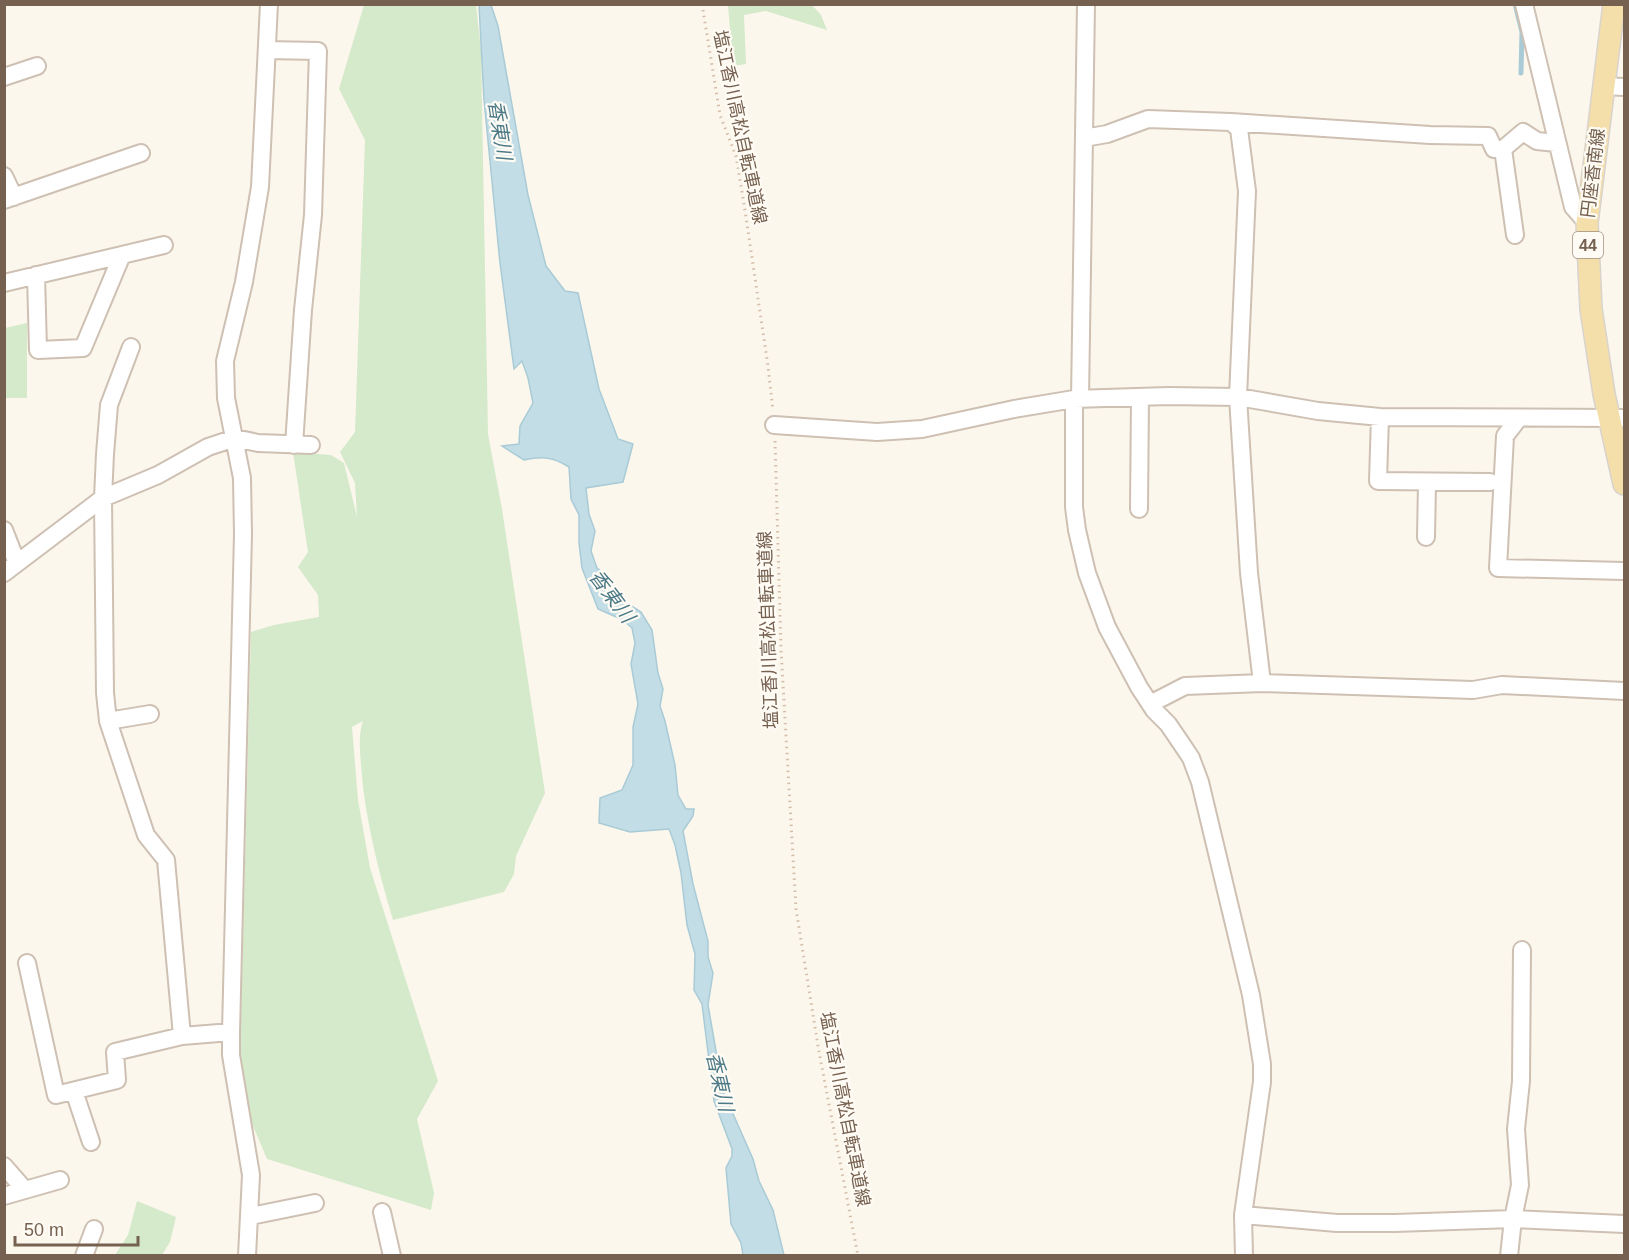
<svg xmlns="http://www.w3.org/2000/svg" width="1629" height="1260" viewBox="0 0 1629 1260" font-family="Helvetica,'Noto Sans JP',sans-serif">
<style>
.green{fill:#d5e9cb}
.water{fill:#c2dde5;stroke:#a9cbd6;stroke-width:1.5}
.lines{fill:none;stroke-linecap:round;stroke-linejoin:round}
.stream{stroke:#a9cbd6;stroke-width:5}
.minor-casing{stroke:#cec0b2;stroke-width:20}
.major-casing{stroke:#d9d3ce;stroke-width:24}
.path{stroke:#d5bda9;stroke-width:3;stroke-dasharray:1.5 4.5;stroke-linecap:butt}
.minor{stroke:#fff;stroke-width:16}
.major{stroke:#f4dfab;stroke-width:21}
.labels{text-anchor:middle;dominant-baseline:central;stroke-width:4.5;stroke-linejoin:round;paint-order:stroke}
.shield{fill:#fefbf4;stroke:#9f8f81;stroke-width:1.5}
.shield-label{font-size:16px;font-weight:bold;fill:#766150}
.street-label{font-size:18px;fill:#766150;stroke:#fefbf4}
.water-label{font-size:20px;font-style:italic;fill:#4b7987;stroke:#fefbf4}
</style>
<rect width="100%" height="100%" fill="#fcf7ed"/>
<!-- green -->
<path class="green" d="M364,5H476L481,50L488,434L502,509L545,793L516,856L514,874L504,892L393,920C378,869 365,819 361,766C360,750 358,735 363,721L352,727L358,800L370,868L438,1081L417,1119L434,1193L431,1210L267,1159L251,1121L240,1057L251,632L274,625L319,617L318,595L298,567L308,552L293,452L331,455L344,463L357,517L355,483L340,452L355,432L365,140L339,89Z
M728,5H812L821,15L827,30L766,11L744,15L746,64L733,66Z
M27,323V398H5V328Z
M137,1201L176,1217L170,1242L162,1255H115L128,1235Z"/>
<!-- water -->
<path class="water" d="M479,5H491L498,26L528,195L546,266L565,291L578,293L599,389L618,439L633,444L623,482L586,488L589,514L595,531L591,551L597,568L613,581L616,596L641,612L652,630L658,673L663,689L660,706L665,721L675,765L678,795L686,809H694L693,816L683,831L693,884L708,941V957L713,973L708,1005L723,1091L753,1159L759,1181L773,1210L784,1255H743L741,1243L731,1224L726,1168L732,1156V1149L714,1101L702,1004L694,990L695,954L687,925L681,873L675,845L669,829L630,832L599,823L600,798L622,790L633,765V727L638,704L631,664L635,643L632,628L623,620L598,609L582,568L579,543V515L571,499L569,467C553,457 543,456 524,460L502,446L519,444L520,426L533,403L528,378L522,361L514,369L500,263L484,100Z"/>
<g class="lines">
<!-- stream -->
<path class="stream" d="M1515,4L1522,32L1521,73"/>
<!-- minor casing -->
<g class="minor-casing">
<path id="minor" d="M1524,4L1573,207L1587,223
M267,50L318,51L313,215L303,310L294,445
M4,77L37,66
M1604,86L1624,87
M1231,122L1430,135L1488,136L1494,149H1503L1523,132L1537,141L1556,143
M1084,138L1107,134L1148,119L1231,122L1239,129L1247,191L1238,397L1249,573L1262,683
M1503,149L1515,235
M4,176L14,197
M4,200L141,153
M36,275L38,350L83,348L122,255
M4,283L164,245
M131,347L109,405L105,454L103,498L105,693L108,721L146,835L166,860L182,1036
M1074,399V507L1077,530L1087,573L1107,627L1139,687L1154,710L1168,724L1181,743L1191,758L1200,782L1251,995L1262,1064V1082L1243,1215L1244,1256
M1080,399L1086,4
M1380,417L1378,481L1490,482
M1519,418L1505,436L1498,568L1624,571
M774,425L877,432L922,429L1014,409L1074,399L1168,396L1238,397L1318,411L1380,417L1624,418
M1139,509L1140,397
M4,530L17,563
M1426,537L1427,483
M4,573L103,498L158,475L208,447L235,438L258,443L311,445
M1150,704L1185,686L1262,683L1473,690L1502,685L1624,691
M108,721L150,714
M27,963L56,1095L117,1080L115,1052L182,1036L231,1032
M74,1091L91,1142
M4,1166L25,1190
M4,1196L60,1180
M382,1212L392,1256
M1243,1215L1337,1223H1395L1513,1219L1624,1224
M251,1216L315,1203
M84,1256L94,1229
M247,1256L251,1175L231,1055V1032L243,534L242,478L226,398L225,361L244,282L260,187L269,4
M1509,1256L1513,1219L1520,1185L1516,1129L1521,1081L1522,950"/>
</g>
<!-- major casing -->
<g class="major-casing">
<path id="major" d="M1614,4L1587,223L1591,309L1604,394L1624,484"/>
</g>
<!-- path -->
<path class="path" d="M702,4L720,115L736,156L744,204L768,366L773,411
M775,441L781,649L796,909L819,1052L858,1256"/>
<!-- minor -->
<use href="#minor" class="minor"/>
<!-- major -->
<use href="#major" class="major"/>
</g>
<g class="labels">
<!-- shield labels -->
<rect class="shield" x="1573" y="232" width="30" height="26" rx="4.5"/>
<g class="shield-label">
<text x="1588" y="245">44</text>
</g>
<!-- street labels -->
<g class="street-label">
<text transform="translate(740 127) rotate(78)">塩江香川高松自転車道線</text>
<text transform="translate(1593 173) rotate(-83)">円座香南線</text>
<text transform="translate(768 630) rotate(-92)">塩江香川高松自転車道線</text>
<text transform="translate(845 1109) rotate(79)">塩江香川高松自転車道線</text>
</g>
<!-- water labels -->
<g class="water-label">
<text transform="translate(500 130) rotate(81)">香東川</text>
<text transform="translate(612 596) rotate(53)">香東川</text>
<text transform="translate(720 1082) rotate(77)">香東川</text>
</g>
</g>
<!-- border -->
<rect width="1629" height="1260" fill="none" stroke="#766150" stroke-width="12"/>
<!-- scale -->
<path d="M15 1236v9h123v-9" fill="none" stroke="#766150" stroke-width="3"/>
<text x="24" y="1236" font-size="18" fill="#766150" stroke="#fefbf4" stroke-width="4.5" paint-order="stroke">50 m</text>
</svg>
